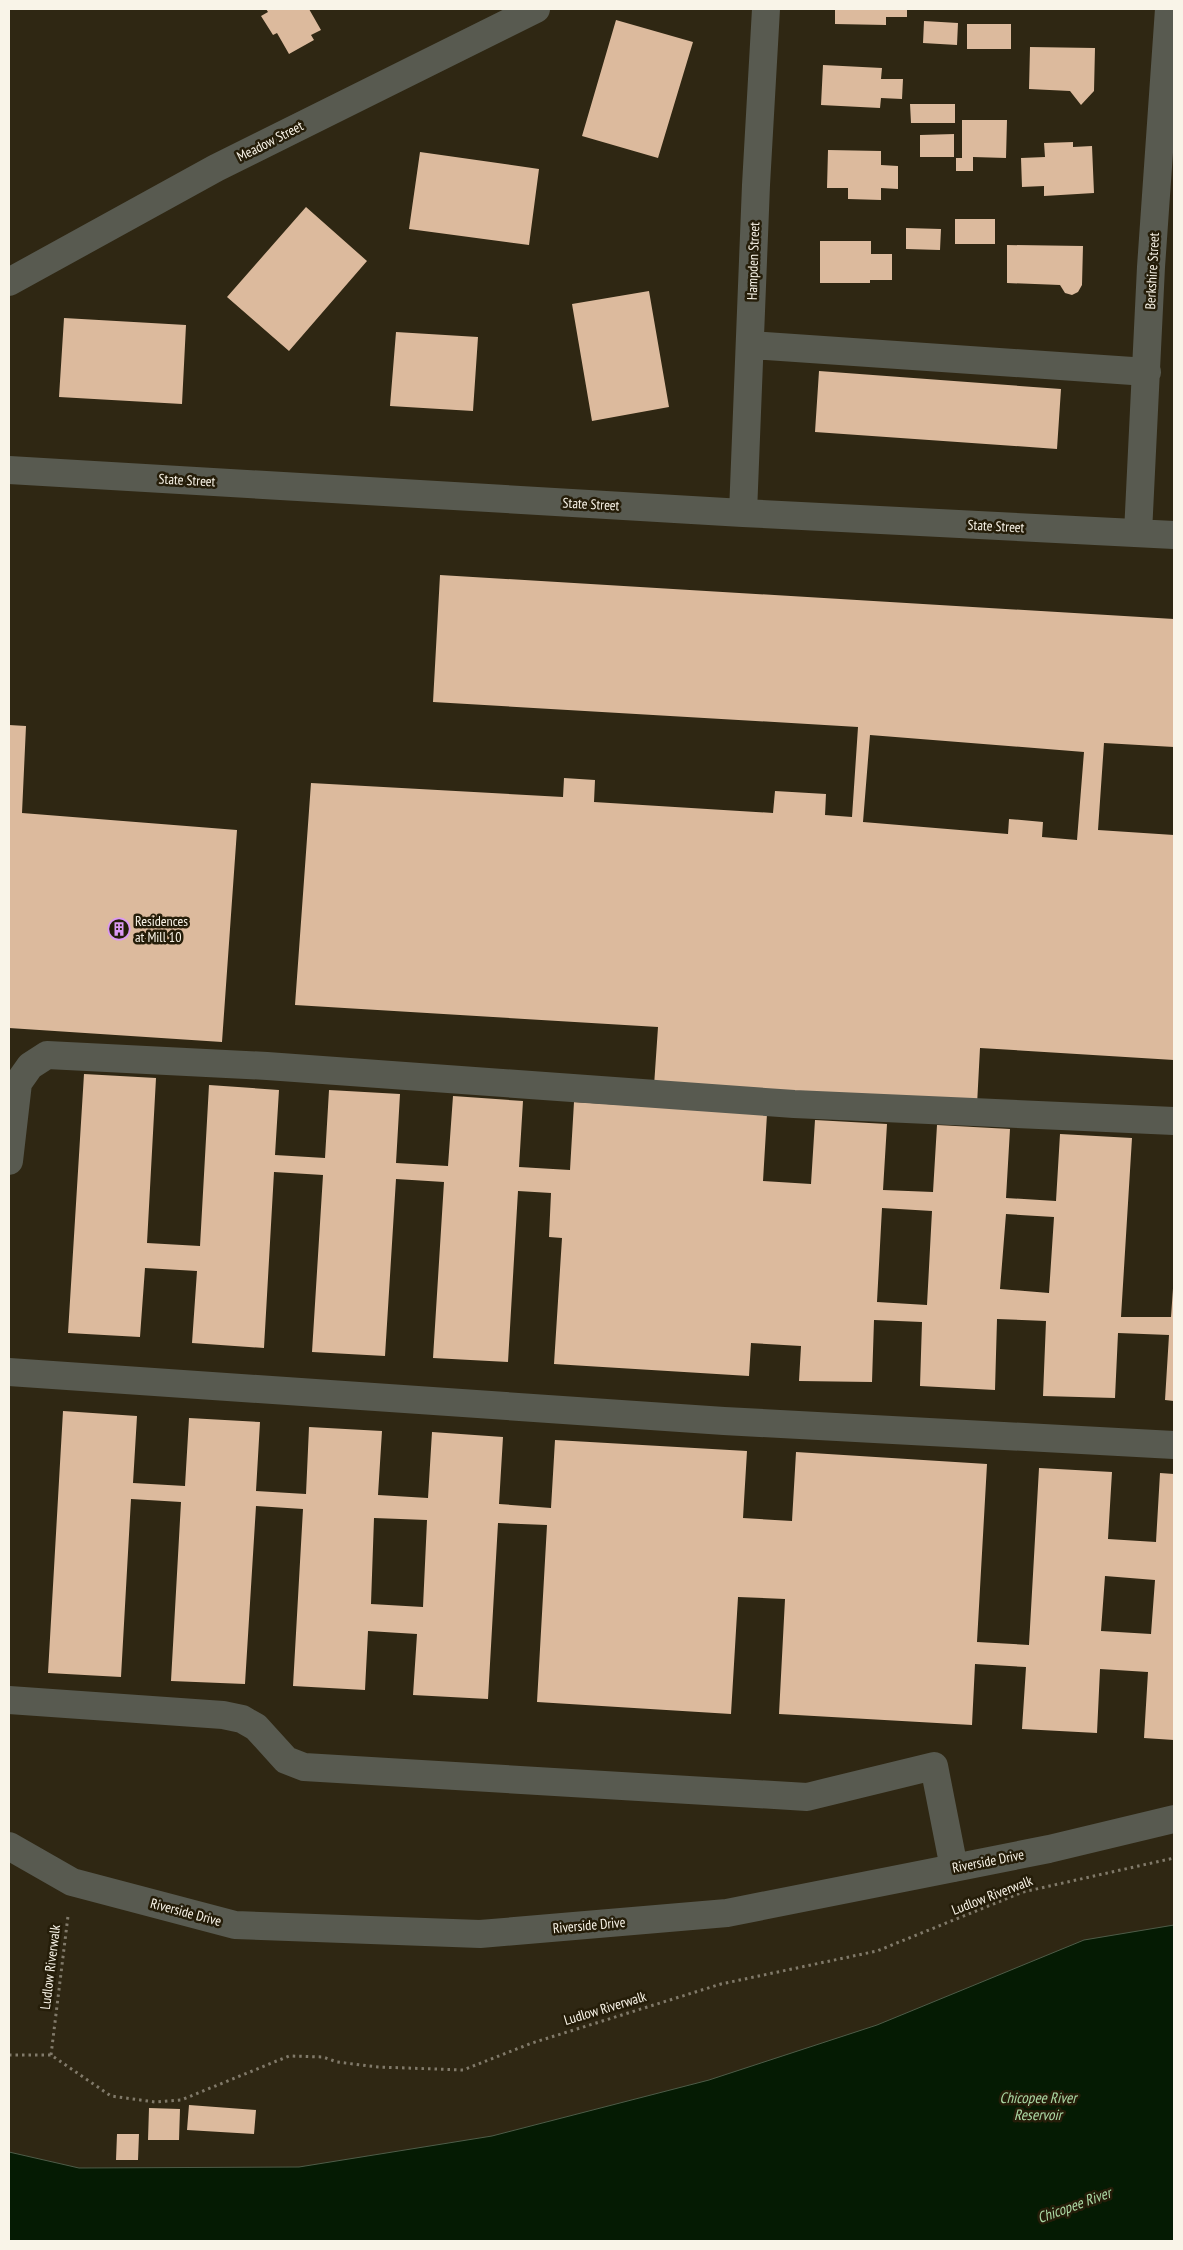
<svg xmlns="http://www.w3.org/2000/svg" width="1183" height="2250" viewBox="0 0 1183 2250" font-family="'PT Sans Narrow',sans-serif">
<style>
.water{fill:#051b03;stroke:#4e5c48}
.building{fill:#dcba9d;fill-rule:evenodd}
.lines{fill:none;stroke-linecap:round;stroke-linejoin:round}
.path{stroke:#817a6a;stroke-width:3;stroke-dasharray:2.5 4;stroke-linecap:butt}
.minor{stroke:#585a50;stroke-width:28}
.labels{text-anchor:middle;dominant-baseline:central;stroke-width:5;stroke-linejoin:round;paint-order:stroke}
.street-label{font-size:14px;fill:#f9f4e8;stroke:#251d09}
.poi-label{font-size:14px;fill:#f9f4e8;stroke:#251d09;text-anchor:start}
.water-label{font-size:15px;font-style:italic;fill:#acd9a5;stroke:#251d09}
</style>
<rect width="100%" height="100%" fill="#2f2713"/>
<!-- water -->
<path class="water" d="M1174,1925V2241H9V2152L79,2168L299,2167L492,2136L709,2080L877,2025L1084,1940Z"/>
<!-- building -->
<path class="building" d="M266,9H309L321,30L311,35L314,40L289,54L277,33L273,35L261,16L268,12Z
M835,9H907V17H886V25L835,24Z
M616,20L693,42L658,158L582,136Z
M924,21L958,23L957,45L923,43Z
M967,24H1011V49H967Z
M1030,47L1095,48L1094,91L1081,105L1070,91L1029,89Z
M823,65L882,68L881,79H903L902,99L881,98L880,108L821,105Z
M910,104H955V123H911Z
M962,120H1007L1006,158L973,157V171H956V158H962Z
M954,134V157H920V135Z
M1073,142V147L1092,146L1094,193L1044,196V186L1022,187L1021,158L1045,157L1044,143Z
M828,150L881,151V165L898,166V189L881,188V200L848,199V188H827Z
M420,152L539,169L529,245L409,229Z
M306,207L367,261L289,351L227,297Z
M955,219H995V244H955Z
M906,228L941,229L940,250L906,249Z
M820,241H871V254H892V280H870V283H820Z
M1007,245L1083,246L1082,285L1078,292L1072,295L1065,293L1060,285L1007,283Z
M649,291L669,407L592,421L572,304Z
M64,318L186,325L182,404L59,397Z
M396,332L478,337L473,411L390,406Z
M819,371L1061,389L1057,449L815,432Z
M440,575L1174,619V747L1104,743L1098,830L1174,835V1060L980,1048L977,1105L654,1086L658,1027L295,1005L311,783L563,797L564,778L595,780L594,802L773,813L775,791L826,794L825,815L852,817L858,727L433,702ZM870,735L1084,752L1077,840L1042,837L1043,822L1009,819L1008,834L863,822Z
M9,725L26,726L22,813L237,830L222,1042L9,1028Z
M84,1074L156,1078L147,1243L200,1246L209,1085L279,1090L275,1155L325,1158L329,1090L400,1094L396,1163L448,1166L453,1096L523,1101L519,1167L570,1170L574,1102L767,1114L763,1181L811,1184L815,1120L887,1124L883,1190L933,1192L937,1125L1010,1129L1006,1198L1056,1201L1060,1134L1132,1138L1121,1317H1171L1174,1274V1401L1165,1400L1169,1335L1118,1333L1115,1398L1043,1396L1046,1321L997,1319L995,1390L920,1386L922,1322L874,1320L872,1382L799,1381L801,1346L751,1343L749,1376L554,1364L562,1238L549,1237L551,1193L518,1191L508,1362L433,1358L444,1182L396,1179L385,1356L312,1352L323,1175L274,1172L264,1348L192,1343L197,1271L145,1268L140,1337L68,1333ZM882,1208L932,1211L927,1305L877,1302ZM1006,1214L1054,1217L1049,1293L1000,1289Z
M63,1411L137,1416L133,1483L185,1486L189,1418L260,1422L256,1491L306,1494L309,1427L382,1431L378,1495L428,1498L432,1432L503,1437L499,1504L551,1508L555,1440L747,1451L743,1518L792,1521L796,1452L987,1464L977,1642L1029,1645L1039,1468L1112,1472L1108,1539L1156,1542L1160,1473L1174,1474V1740L1144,1738L1148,1672L1100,1669L1097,1733L1022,1729L1026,1667L975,1664L972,1725L779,1714L785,1599L738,1597L731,1714L537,1702L547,1525L498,1523L488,1699L413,1695L417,1634L368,1631L365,1690L293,1686L303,1509L256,1506L245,1684L171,1681L181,1502L131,1499L121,1677L48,1673ZM374,1518L427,1520L423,1607L371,1604ZM1105,1576L1155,1580L1151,1634L1101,1631Z
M189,2105L256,2110L254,2134L187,2130Z
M149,2108L180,2109L179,2140H148Z
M117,2134H139L138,2160H116Z"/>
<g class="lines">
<!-- path -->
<path class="path" d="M9,2055H51L111,2096L155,2102L181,2100L289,2056L323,2057L337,2062L378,2067L463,2070L532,2043L721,1984L877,1951L1023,1892L1174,1858
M51,2055L68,1916"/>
<!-- minor -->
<path class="minor" d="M9,282L216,168L536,9
M750,345L1147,372
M9,470L743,513L1174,535
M743,513L756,185L766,9
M1138,533L1151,267L1169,9
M9,1161L18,1083L30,1066L47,1055L267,1066L794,1104L1174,1121
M9,1372L724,1421L1174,1445
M9,1700L223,1715L242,1719L256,1727L286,1760L304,1767L807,1797L934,1766L954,1868
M9,1846L72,1882L235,1925L480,1934L727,1913L1049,1849L1174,1819"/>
</g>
<!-- icons -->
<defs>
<g id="building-ring" transform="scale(1.125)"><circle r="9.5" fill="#251d09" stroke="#dc99f4" stroke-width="1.5"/><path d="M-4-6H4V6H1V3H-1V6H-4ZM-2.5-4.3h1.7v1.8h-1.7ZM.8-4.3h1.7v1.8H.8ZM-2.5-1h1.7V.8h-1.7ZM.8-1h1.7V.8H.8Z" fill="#dc99f4"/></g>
</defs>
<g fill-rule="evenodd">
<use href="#building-ring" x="119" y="929"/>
</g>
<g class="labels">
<!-- street labels -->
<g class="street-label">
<text transform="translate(270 141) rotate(-27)">Meadow Street</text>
<text transform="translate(753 261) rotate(-88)">Hampden Street</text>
<text transform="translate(1152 271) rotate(-87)">Berkshire Street</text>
<text transform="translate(187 480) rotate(3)">State Street</text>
<text transform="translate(591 504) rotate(3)">State Street</text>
<text transform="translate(996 526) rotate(3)">State Street</text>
<text transform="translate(988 1861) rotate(-11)">Riverside Drive</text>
<text transform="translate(992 1895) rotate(-21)">Ludlow Riverwalk</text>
<text transform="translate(186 1912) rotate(15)">Riverside Drive</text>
<text transform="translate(589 1925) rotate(-5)">Riverside Drive</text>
<text transform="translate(50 1967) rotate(-83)">Ludlow Riverwalk</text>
<text transform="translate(605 2008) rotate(-17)">Ludlow Riverwalk</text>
</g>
<!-- poi labels -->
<g class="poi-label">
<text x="135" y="921">Residences<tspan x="135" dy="16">at Mill 10</tspan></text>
</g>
<!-- water labels -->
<g class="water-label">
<text x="1038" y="2097">Chicopee River<tspan x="1038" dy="17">Reservoir</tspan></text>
<text transform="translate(1074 2205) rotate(-20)">Chicopee River</text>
</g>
</g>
<!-- border -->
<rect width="1183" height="2250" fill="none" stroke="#f9f4e8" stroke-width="20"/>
</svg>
